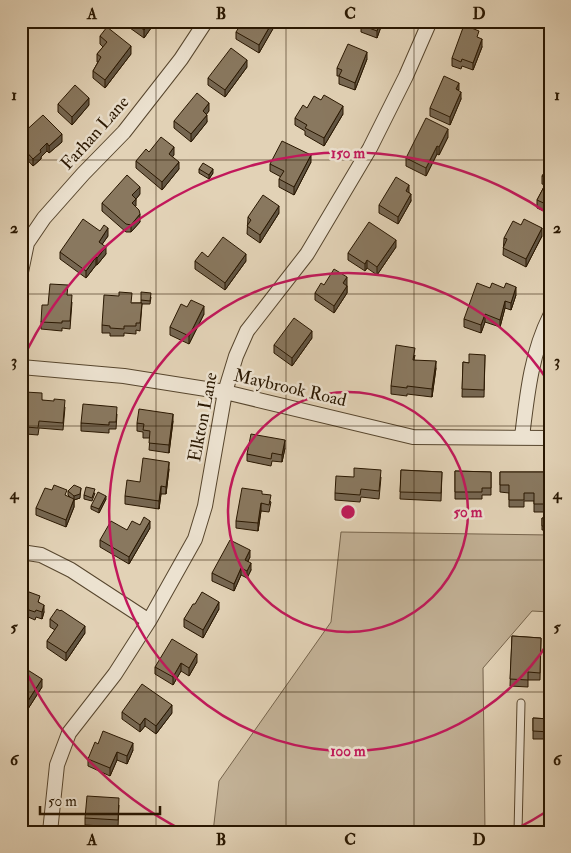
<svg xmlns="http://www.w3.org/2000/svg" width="571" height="853" viewBox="0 0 571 853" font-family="'IM FELL Double Pica',serif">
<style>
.green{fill:#c3b297;stroke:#76644c}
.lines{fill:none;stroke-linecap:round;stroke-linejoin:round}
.service-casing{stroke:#57462e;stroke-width:9}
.minor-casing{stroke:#57462e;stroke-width:16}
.service{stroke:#ece2d0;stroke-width:7}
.minor{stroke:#ece2d0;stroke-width:14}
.wall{fill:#766752;stroke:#291701}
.shaded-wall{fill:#605442;stroke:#291701}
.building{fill:#89785f;stroke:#291701}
.grid{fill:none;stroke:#291701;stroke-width:1;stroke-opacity:0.55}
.ring{fill:none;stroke:#c2185b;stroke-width:2.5}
.labels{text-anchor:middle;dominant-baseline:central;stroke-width:5;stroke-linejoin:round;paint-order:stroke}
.street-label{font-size:18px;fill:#291701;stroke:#ece2d0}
.centre{fill:#c2185b;stroke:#ece2d0;stroke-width:2.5}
.ring-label{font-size:15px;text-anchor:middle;font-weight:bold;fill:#c2185b;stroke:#ece2d0;stroke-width:5;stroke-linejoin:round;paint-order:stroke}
.neatline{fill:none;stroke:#291701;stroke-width:2}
.grid-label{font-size:16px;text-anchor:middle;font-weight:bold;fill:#291701}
</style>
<rect width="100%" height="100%" fill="#e2d2b6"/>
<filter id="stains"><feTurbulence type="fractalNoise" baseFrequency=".004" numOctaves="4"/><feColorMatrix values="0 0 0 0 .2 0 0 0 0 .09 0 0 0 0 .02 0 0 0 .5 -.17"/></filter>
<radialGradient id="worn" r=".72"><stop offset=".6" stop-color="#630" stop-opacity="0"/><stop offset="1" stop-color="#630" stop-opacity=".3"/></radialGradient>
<!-- green -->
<path class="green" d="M341,532L550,535V612L532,611L483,668L485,832H213L219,781L331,622Z"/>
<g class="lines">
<!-- service casing -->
<g class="service-casing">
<path id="service" d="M518,832L521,703"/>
</g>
<!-- minor casing -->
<g class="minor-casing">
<path id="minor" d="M21,272L27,243L44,218L83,174L124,132L181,59L206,21
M21,367L124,376L225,392L413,437L550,438
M522,437C527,396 531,354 550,316
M21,552L41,555L71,570L149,621
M50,832L57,765L69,733L115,674L149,621L195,539L205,506L225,392L236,356L247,331L307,254L370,148L406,76L430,21"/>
</g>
<!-- service -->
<use href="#service" class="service"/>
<!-- minor -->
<use href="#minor" class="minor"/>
</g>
<!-- wall -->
<path class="wall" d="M130,21H156L144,38L130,28Z
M277,21L259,53L236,39V32Z
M358,21H383L377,38L361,32V24L358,23Z
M100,36L131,54L105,88L93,78V71L98,62H97V54L103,47L100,44Z
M479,38L482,47L473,70L462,66L461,69L452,66V58Z
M367,59L355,90L339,84V76H337V68Z
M247,67L225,97L208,85V78Z
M459,91L461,99L450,125L430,116V108Z
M321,100L343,114L324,146L305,135V131L295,125V118L307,108Z
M58,104L89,105L72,125L58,112Z
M209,111L206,114L207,122L191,142L174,128V121Z
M21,135L62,142L49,153L47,151L41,157V159L33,166L21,153V145L23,144L21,143Z
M448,137L439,155L437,154L426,176L406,166V158Z
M149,152L174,155L172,157L179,169L162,190L136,168V161Z
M311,162L294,195L279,187V179L281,177L270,171V164Z
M550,167V214L537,208V200L545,185L542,184V176Z
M199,169L213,173L209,179L199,173Z
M409,192L411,201L398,224L379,213V205Z
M140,194L136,199L135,206L140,222L131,232H126L102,211V203Z
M279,213L260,243L247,234L248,217Z
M100,231L108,236L102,244L106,254L97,265H96L86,278L60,259V252Z
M542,236L526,267L503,255L504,238Z
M396,247L377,275L367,268L365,271L348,260V253Z
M208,257L246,261L225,290L195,269V261Z
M324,285H347V293L334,313L315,300V293Z
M490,288L516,295L511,310L505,308L500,327L485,322L481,333L464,327V319Z
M151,297L150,304H142L140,331L136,330V334L124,333V336H110V333H102V325L132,303H141V300Z
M72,302L70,329L62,328V331L41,329V322L48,305Z
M187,307L204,314L189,344L170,335V327Z
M312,338L292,366L274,353V345Z
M415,355L414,360L436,368L432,397L407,394V396L391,394V386Z
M485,355L484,397H462L463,362L469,363Z
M42,400L65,407L63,430L39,428L38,435L26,434L27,414H24V407Z
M117,414L116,429H109V433L81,431V423Z
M173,421L169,453L149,450L150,438H143V432L137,431V423Z
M285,448L282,462L272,461L271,466L247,461V454Z
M169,469L166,494H161L159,509L125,504V496L140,482Z
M401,470L442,472L441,501L400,499Z
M455,471L491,472V495H482V499H455Z
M500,472H550V512H534V501H524V507H509V493L500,492Z
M354,477H381L379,499L361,497L360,502L335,500V493Z
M52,490L72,499L68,495V491L80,498L74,500V507L66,527L36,515V508Z
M95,493L92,501L84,499V495Z
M262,494L271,502L269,512L261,511L258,531L236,528V521Z
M106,499L99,513L91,509V506Z
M542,518H550V530H542Z
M140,525L150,528L129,564L100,547V540L127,530Z
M250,557L248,561L251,570L247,578L241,575L234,591L212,581V573Z
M21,589L40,603L44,612L42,619L36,617L35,620L26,616L25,620L21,618Z
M195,604L219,609L203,638L184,627V619Z
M50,619L85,633L66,661L47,648V641L55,630L50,627Z
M512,636L541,638L540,680H528V687L510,686Z
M21,658L26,665L24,667L42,687L26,712L21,708Z
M197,662L189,676L181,671L173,685L155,674V667Z
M122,712L172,713L156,734L145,726L140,732L122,719Z
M533,718L550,719V739H533Z
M98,744L133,750L127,764L117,760L110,776L88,766V759Z
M119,805L118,827L85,825V818Z"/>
<!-- shaded-wall -->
<path class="shaded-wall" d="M27,21H30V27L21,38V30Z
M151,21H156L144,38V30Z
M273,21H277V22L259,53V45Z
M381,21H383L377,38V31Z
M482,39V47L473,70V63Z
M131,46V54L105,88V80Z
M367,52V59L355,90V83Z
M247,60V67L225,97V90Z
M459,83V90L456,89Z
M461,92V99L450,125V117Z
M89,98V105L72,125V117Z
M209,103V111L203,119V111Z
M343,106V114L324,146V138Z
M207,115V122L191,142V134Z
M448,129V137L439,155V147Z
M62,134V142L49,153V146Z
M47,143V151L41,157V159L33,166V159L40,150Z
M437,146V154L426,176V168Z
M174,147V155L169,161V154Z
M311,155V162L294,195V187Z
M179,162V169L162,190V182Z
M213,169V173L209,179V175Z
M409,185V192L406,199V191Z
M140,187V194L136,199V206L132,210V195Z
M411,194V201L398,224V217Z
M279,206V213L260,243V235Z
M140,214V222L131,232V225Z
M108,228V236L99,249V242Z
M542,228V236L526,267V259Z
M396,240V247L377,275V267Z
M106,247V254L97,265V258Z
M246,254V261L225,290V283Z
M96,257V265L86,278V271Z
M367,260V268L365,271V264Z
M347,277V285L343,291V283Z
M347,286V293L334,313V306Z
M516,287V295L511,310V303Z
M505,301V308L500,327V320Z
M204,306V314L189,344V336Z
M485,314V322L481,333V325Z
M312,331V338L292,366V358Z
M436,361V368L432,397V389Z
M173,414V421L169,453V445Z
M285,440V448L282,462V455Z
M169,462V469L166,494V487Z
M161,486V494L159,509V501Z
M81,488L80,498L74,500V507L66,527V520L74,499V496Z
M106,496V499L99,513V509Z
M261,503V511L258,531V523Z
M150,521V528L129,564V557Z
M250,550V557L245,567V560Z
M251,563V570L247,578V571Z
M241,568V575L234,591V584Z
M219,602V609L203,638V630Z
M44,605V612L42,619V612Z
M85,626V633L66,661V653Z
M197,654V662L189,676V668Z
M181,663V671L173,685V677Z
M42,679V687L26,712V704Z
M172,705V713L156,734V726Z
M145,718V726L140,732V725Z
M133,743V750L127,764V756Z
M117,752V760L110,776V768Z"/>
<!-- building -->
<path class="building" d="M21,21H29L21,30Z
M131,21H151L144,30Z
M243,21H273L259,45L236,32Z
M362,21H381L377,31L361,25Z
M464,25L479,31L477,37L482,39L473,63L462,59L461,62L452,58Z
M107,27L131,46L105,80L93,71L101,57L97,54L107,42L100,36Z
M348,44L367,52L355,83L339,76L342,70L337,68Z
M231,48L247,60L225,90L208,78Z
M444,76L459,83L456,89L461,92L450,117L430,108Z
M75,85L89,98L72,117L58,104Z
M197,93L209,103L203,111L207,115L191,134L174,121Z
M324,95L343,106L324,138L305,128L307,125L295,118L303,105L307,108L314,96L321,100Z
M43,115L62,134L49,146L47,143L40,150L41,152L33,159L21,146L26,141L21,135Z
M426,118L448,129L439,147L437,146L426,168L406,158Z
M161,137L174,147L169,154L179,162L162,182L136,161L146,149L149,152Z
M282,141L311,155L294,187L279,179L284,171L270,164Z
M203,163L213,169L209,175L199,169Z
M548,166L550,167V206L537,200L548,179L542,176Z
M127,175L140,187L132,195L136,199L132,203L139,210L140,214L131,225L126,224L102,203Z
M396,177L409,185L406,191L411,194L398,217L379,205Z
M263,195L279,206L260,235L247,226L251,220L248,217Z
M83,219L100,231L104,225L108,228L99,242L106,247L97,258L96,257L86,271L60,252Z
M524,219L542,228L526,259L503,248L507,239L504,238L513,221L521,225Z
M369,222L396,240L377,267L367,260L365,264L348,253Z
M223,237L246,254L225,283L195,261L202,252L208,257Z
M334,269L347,277L343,283L347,286L334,306L315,293L321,283L324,285Z
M477,283L490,288L492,283L504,288L506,283L516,287L511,303L505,301L500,320L485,314L481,325L464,319Z
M50,284L68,285L67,295H72L70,321H62V323L41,322L42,305H48Z
M119,292L132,293L131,303H142L140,323H136V326H124V329L110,328V326L102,325L104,295L119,296Z
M141,292L151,293L150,301L141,300Z
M191,300L204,306L189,336L170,327L181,304L187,307Z
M294,318L312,331L292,358L274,345Z
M396,345L415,348L413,360L436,361L432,389L407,386V388L391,386Z
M469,354L485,355L484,390L462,389L463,362L469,363Z
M25,392L42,393V400L54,401V399L65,400L63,423L39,421L38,428L26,427L28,407H24Z
M83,404L117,407L116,422H109V425L81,423Z
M139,409L173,414L169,445L149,443L150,431L143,430L144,424L137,423Z
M251,434L285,440L282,455L272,453L271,459L247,454Z
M143,458L169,462L166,487L161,486L159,501L125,496L127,480L140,482Z
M354,468L381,470L379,491L361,489L360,495L335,493L336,476L354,477Z
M401,470L442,472L441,493L400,492Z
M455,471L491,472V488H482V492H455Z
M500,472H550V504H534V493H524V500H509V485H500Z
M54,485L67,490L65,495L74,499L66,520L36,508L45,488L52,490Z
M74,485L81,488L80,494L74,496L68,491Z
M86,487L95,489L92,498L84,495Z
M242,488L262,491V494L271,495L269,505L261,503L258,523L236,521Z
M98,492L106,496L99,509L91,506Z
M144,517L150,521L129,557L100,540L111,521L127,530L132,521L140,525Z
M542,518H550V526H542Z
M230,540L250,550L245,560L251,563L247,571L241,568L234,584L212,573Z
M21,589L40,596L38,602L44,605L42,612L36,610L35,612L26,609L25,612L21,611Z
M202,592L219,602L203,630L184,619L193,604H195Z
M57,609L60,611L61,610L85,626L66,653L47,641L58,625L50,619Z
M512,636L541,638L540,673L528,672V680L510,679Z
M172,639L197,654L189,668L181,663L173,677L155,667Z
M21,658L26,661L21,669Z
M23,667L42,679L26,704L21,701V670Z
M142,684L172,705L156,726L145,718L140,725L122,712Z
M533,718L550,719V732L533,731Z
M103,731L133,743L127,756L117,752L110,768L88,759L95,742L98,744Z
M87,796L119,798L118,820L85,818Z"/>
<!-- grid -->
<path class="grid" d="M156,21V832M286,21V832M414,21V832M21,160H550M21,294H550M21,426H550M21,560H550M21,692H550"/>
<!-- distance rings -->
<g class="ring">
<circle cx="348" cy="512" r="120"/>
<path d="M550 640A239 239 0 1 1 550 384"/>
<path d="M549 810A359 359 0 0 1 514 830M182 830A359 359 0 0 1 21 661M21 363A359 359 0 0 1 549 214"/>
</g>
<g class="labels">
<!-- street labels -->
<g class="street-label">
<text transform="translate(95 133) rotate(-48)">Farhan Lane</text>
<text transform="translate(290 388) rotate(13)">Maybrook Road</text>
<text transform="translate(203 417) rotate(-79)">Elkton Lane</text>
</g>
</g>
<circle cx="348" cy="512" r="8" class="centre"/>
<g class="ring-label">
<text x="348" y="158">150 m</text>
<text x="468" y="517">50 m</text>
<text x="348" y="756">100 m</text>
</g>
<!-- margin -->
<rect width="571" height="853" fill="none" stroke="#e2d2b6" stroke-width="55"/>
<!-- scale -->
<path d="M40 806v8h120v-8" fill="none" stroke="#291701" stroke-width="2.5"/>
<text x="48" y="806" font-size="15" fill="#291701" stroke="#ece2d0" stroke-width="4" paint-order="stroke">50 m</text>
<rect x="28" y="28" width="516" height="798" class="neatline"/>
<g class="grid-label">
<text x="92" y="19">A</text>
<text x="221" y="19">B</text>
<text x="350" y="19">C</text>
<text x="479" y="19">D</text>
<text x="14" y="100">1</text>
<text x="557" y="100">1</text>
<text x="14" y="233">2</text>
<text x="557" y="233">2</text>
<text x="14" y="366">3</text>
<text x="557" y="366">3</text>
<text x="14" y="499">4</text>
<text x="557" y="499">4</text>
<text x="14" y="632">5</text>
<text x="557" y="632">5</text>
<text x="14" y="765">6</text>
<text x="557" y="765">6</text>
<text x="92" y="845">A</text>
<text x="221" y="845">B</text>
<text x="350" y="845">C</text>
<text x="479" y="845">D</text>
</g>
<rect width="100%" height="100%" filter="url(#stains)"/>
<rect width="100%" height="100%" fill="url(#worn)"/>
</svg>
